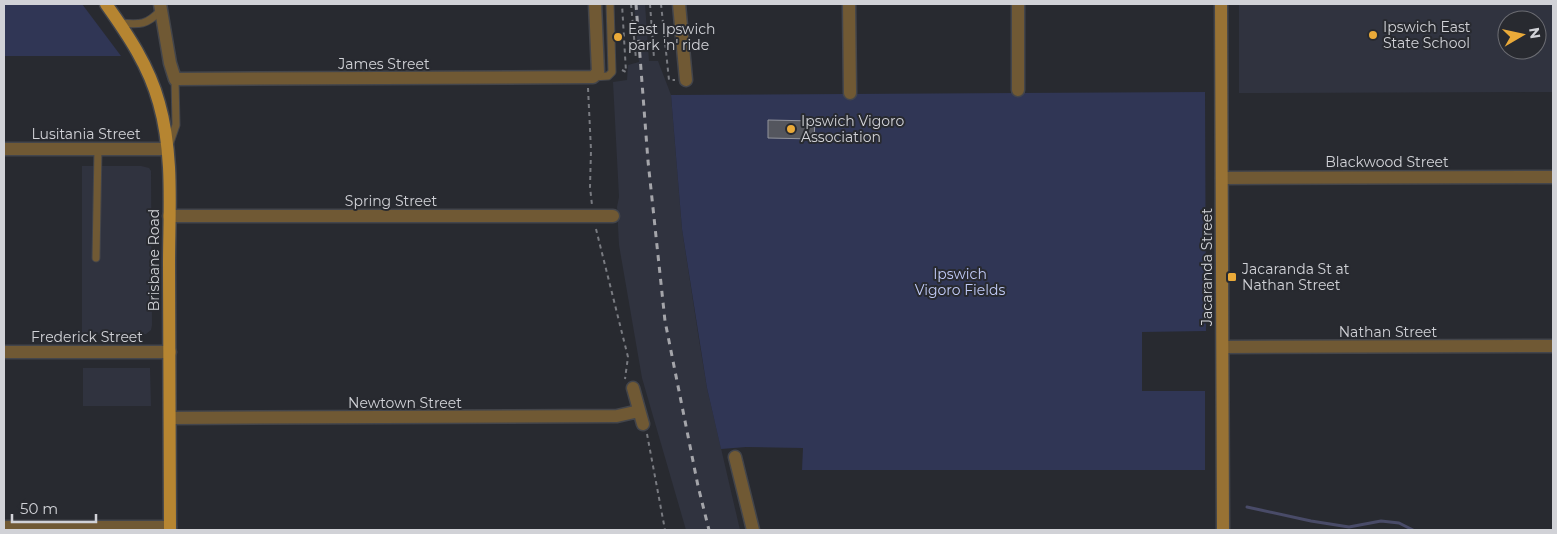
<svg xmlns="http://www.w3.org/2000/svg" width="1557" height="534" viewBox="0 0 1557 534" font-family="Montserrat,sans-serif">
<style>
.built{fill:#30333f;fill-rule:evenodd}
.park{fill:#303655}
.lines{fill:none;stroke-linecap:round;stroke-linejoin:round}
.stream{stroke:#494b68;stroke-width:3}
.building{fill:#54565e;stroke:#92949d}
.lane-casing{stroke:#43454b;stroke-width:9}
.street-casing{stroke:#43454b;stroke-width:15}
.secondary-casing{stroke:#43454b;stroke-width:15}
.primary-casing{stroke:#43454b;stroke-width:15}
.path{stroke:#797b81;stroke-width:2;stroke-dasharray:4 4;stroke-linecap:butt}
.lane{stroke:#705934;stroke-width:7}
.street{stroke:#705934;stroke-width:12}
.secondary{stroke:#987234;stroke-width:12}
.primary{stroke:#b68531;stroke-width:12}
.rail{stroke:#a4a5aa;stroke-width:3;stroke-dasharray:6 6;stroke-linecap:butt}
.poi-dot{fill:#eaaa39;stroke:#282a30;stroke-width:2}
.labels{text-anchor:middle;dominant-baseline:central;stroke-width:4;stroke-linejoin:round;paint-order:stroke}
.poi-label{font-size:14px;fill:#d1d2d7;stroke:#282a30;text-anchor:start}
.street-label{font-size:14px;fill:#d1d2d7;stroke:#282a30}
.park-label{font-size:14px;fill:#c0caf6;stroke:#282a30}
</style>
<rect width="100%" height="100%" fill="#282a30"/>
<!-- built -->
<path class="built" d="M634,4H645L649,61H658L671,95L682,229L699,340L707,388L740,530H686L642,378L619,245L617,207L619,197L613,82L627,80L628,65L639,62Z
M1239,4H1553V92L1239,93ZM1507,20H1537V50H1507Z
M82,166H141L149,168L151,171L152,325L151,330L146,334L82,335Z
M83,368H150L151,406H83Z"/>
<!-- park -->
<path class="park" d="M4,4H82L121,56H4Z
M1205,92L1206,331L1142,332V391H1205V470H802L803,448L746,447L721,449L707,388L682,229L671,95Z"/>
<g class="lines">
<!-- stream -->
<path class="stream" d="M1247,507L1311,521L1349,527L1381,521L1399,523L1413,530"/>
</g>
<!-- building -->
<path class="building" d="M768,120L815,121L814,139L768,138Z"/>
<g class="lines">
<!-- lane casing -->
<g class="lane-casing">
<path id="lane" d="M120,23C140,25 147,25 161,10
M593,77L608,76L612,72L610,4
M169,145L176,125L175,79
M96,258L98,149"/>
</g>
<!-- street casing -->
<g class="street-casing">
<path id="street" d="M160,4L170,63L175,79L593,77L598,72L595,4
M679,4L686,80
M849,4L850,93
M1018,4V90
M4,149H167
M1222,178L1553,177
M169,216H613
M1223,347L1553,346
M4,352H170
M633,388L643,424
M170,418L617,416L639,411
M735,457L753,530
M4,527H170"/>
</g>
<!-- secondary casing -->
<g class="secondary-casing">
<path id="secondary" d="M1221,4L1223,530"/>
</g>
<!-- primary casing -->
<g class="primary-casing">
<path id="primary" d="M106,4C128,35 149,66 159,103C174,155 169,212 169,265C170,354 170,442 170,530"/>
</g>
<!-- path -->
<path class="path" d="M631,4L636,59
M650,4L654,58
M661,4L669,80H675
M622,70L626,72L622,4
M588,88L591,150L590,187L592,205
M596,229L628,357L625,379
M647,434L665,530"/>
<!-- lane -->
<use href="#lane" class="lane"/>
<!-- street -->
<use href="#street" class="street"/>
<!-- secondary -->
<use href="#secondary" class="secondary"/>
<!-- primary -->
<use href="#primary" class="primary"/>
<!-- rail -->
<path class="rail" d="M636,4L648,161L665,321L698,486L709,530"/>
</g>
<!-- markers -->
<g class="poi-dot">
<circle cx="1373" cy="35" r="5"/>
<circle cx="618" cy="37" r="5"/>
<circle cx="791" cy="129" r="5"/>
<rect x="1227" y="272" width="10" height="10" rx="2.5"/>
</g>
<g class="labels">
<!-- poi labels -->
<g class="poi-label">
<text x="1383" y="27">Ipswich East<tspan x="1383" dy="16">State School</tspan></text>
<text x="628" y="29">East Ipswich<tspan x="628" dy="16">park 'n' ride</tspan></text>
<text x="801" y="121">Ipswich Vigoro<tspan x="801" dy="16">Association</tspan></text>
<text x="1242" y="269">Jacaranda St at<tspan x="1242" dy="16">Nathan Street</tspan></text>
</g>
<!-- street labels -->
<g class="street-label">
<text x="384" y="64">James Street</text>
<text x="86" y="134">Lusitania Street</text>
<text x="1387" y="162">Blackwood Street</text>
<text x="391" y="201">Spring Street</text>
<text transform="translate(154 260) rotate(-90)">Brisbane Road</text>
<text transform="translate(1207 267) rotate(-90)">Jacaranda Street</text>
<text x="1388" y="332">Nathan Street</text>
<text x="87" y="337">Frederick Street</text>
<text x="405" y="403">Newtown Street</text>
</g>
<!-- park labels -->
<g class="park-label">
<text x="960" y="274">Ipswich<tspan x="960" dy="16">Vigoro Fields</tspan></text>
</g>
</g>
<!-- border -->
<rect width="1557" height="534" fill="none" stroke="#d1d2d7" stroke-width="10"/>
<!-- north arrow -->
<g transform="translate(1522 35) rotate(81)"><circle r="24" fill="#282a30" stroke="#6c6d73"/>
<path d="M0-4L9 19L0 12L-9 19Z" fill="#eaaa39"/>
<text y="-8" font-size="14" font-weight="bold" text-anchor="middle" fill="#d1d2d7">N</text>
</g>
<!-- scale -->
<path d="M12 514v8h84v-8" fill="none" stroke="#d1d2d7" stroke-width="2.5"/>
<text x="20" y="514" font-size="15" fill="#d1d2d7" stroke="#282a30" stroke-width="4" paint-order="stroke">50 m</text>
</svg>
